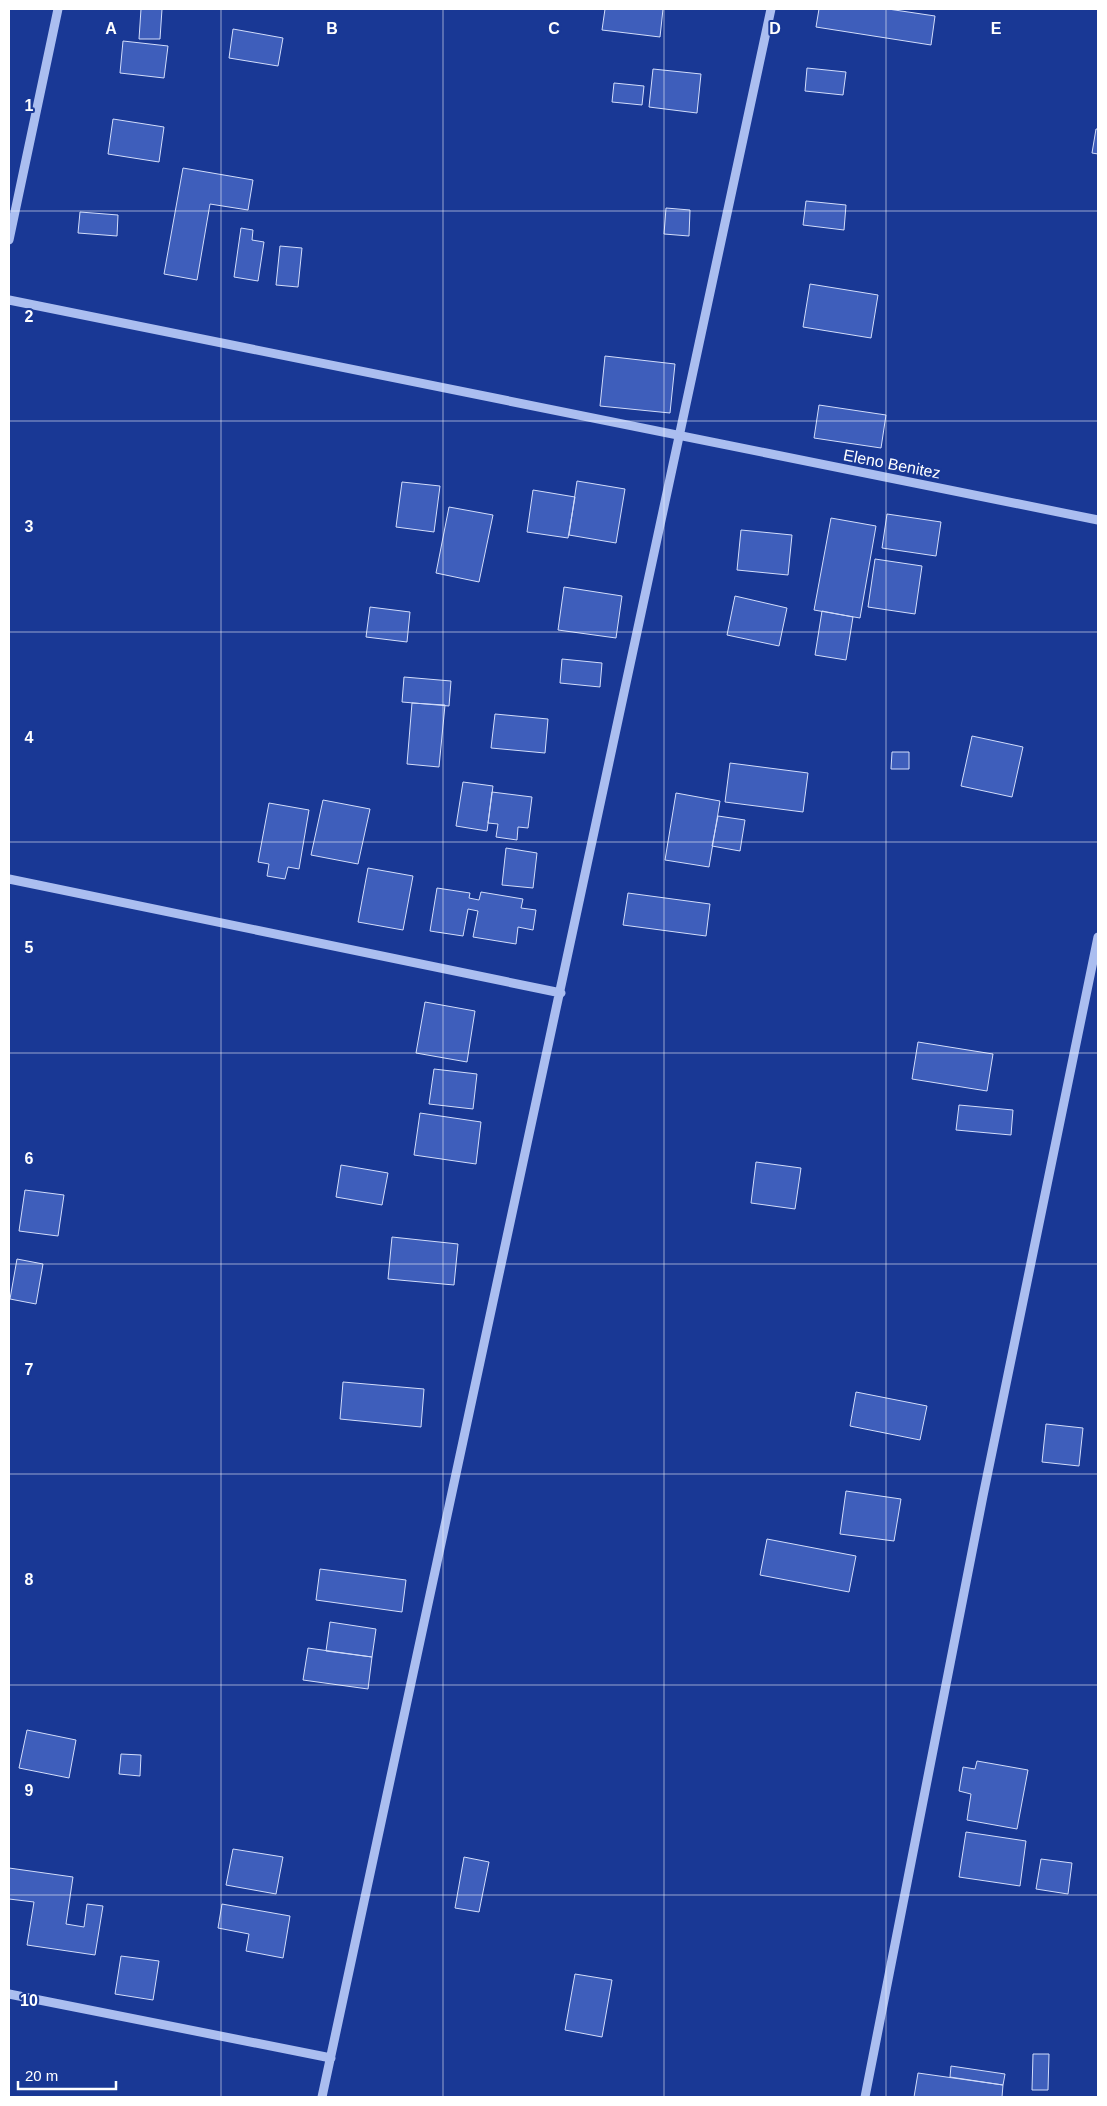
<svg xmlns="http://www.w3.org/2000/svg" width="1107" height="2106" viewBox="0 0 1107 2106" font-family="Helvetica,sans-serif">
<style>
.building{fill:#3e5ebb;stroke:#d2ddfb}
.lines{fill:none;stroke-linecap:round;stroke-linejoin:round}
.minor{stroke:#abbef0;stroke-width:9}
.grid{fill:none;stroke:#fff;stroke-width:1;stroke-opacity:0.55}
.labels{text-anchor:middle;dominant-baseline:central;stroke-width:4;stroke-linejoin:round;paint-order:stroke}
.street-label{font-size:16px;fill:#fff;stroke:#193895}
.grid-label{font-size:16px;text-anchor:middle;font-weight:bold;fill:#fff;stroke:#193895;stroke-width:4;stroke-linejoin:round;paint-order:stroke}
</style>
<rect width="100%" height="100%" fill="#193895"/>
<!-- building -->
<path class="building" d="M141,9H162L160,39H139Z
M605,9H663L660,37L602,30Z
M819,9H888L935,16L931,45L816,27Z
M233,29L283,38L278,66L229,58Z
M123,41L168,46L164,78L120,73Z
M807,68L846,72L843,95L805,91Z
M653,69L701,74L697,113L649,107Z
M614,83L644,86L642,105L612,102Z
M113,119L164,127L159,162L108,154Z
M1096,129H1098V154L1092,153Z
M183,168L253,180L248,210L210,204L197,280L164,274Z
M806,201L846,205L844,230L803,225Z
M666,208L690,210L689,236L664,234Z
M80,212L118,215L117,236L78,233Z
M241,228L253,230L252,240L264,242L258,281L234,277Z
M280,246L302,248L298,287L276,285Z
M810,284L878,295L871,338L803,327Z
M605,356L675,364L670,413L600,406Z
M819,405L886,415L881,448L814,438Z
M577,481L625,489L616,543L569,535Z
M402,482L440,486L434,532L396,527Z
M533,490L575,497L568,538L527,532Z
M449,507L493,515L479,582L436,573Z
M887,514L941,522L936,556L882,548Z
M831,518L876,526L860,618L814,610Z
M741,530L792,535L788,575L737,570Z
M875,559L922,566L915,614L868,607Z
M564,587L622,596L616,638L558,630Z
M735,596L787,608L779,646L727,635Z
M370,607L410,612L407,642L366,637Z
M822,611L853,617L846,660L815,655Z
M562,659L602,663L600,687L560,683Z
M404,677L451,681L449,706L402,702Z
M412,703L445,705L439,767L407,764Z
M495,714L548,719L545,753L491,748Z
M972,736L1023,747L1012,797L961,786Z
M892,752H909V769H891Z
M730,763L808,773L803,812L725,802Z
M463,782L493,786L487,831L456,826Z
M492,792L532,797L528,828L518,827L517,840L496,837L498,824L488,823Z
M676,793L720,801L709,867L665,860Z
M323,800L370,809L358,864L311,855Z
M269,803L309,810L299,869L288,867L285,879L267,876L269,864L258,862Z
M718,816L745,820L740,851L712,846Z
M506,848L537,853L533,888L502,885Z
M368,868L413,876L403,930L358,922Z
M437,888L470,893L469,898L479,900L481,892L523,899L521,908L536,910L533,930L518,927L516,944L473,937L478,911L468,909L463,936L430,931Z
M628,893L710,904L706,936L623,925Z
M425,1002L475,1011L467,1062L416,1053Z
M918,1042L993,1054L987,1091L912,1079Z
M434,1069L477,1074L473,1109L429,1104Z
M959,1105L1013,1110L1011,1135L956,1130Z
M420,1113L481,1122L476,1164L414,1155Z
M756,1162L801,1168L795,1209L751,1203Z
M341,1165L388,1173L382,1205L336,1197Z
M25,1190L64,1195L58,1236L19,1231Z
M392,1237L458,1244L454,1285L388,1279Z
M17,1259L43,1264L36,1304L10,1299Z
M343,1382L424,1389L421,1427L340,1419Z
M856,1392L927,1406L920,1440L850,1426Z
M1046,1424L1083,1428L1079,1466L1042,1462Z
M846,1491L901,1499L894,1541L840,1534Z
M767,1539L856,1556L849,1592L760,1575Z
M320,1569L406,1580L402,1612L316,1600Z
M330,1622L376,1629L372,1657L326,1651Z
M308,1648L372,1657L368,1689L303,1680Z
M27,1730L76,1740L69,1778L19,1768Z
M121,1754L141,1755L140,1776L119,1774Z
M977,1761L1028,1770L1017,1829L967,1820L971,1794L959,1791L963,1767L975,1769Z
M966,1832L1026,1841L1020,1886L959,1877Z
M233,1849L283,1857L276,1894L226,1885Z
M464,1857L489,1862L479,1912L455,1908Z
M1041,1859L1072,1863L1068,1894L1036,1889Z
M9,1868L73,1877L66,1924L84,1927L87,1904L103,1906L95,1955L27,1945L34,1902L9,1899Z
M222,1904L290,1916L283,1958L246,1951L249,1934L218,1928Z
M121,1956L159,1961L153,2000L115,1994Z
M575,1974L612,1980L602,2037L565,2030Z
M1033,2054H1049L1048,2090H1032Z
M951,2066L1005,2074L1003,2085L950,2077Z
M918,2073L1003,2085L1002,2097H914Z"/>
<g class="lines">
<!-- minor -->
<path class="minor" d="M9,240L58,9
M9,300L1098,520
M9,879L561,993
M9,1994L331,2058
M322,2097L771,9
M865,2097L983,1496L1098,937"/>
</g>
<!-- grid -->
<path class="grid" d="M221,9V2097M443,9V2097M664,9V2097M886,9V2097M9,211H1098M9,421H1098M9,632H1098M9,842H1098M9,1053H1098M9,1264H1098M9,1474H1098M9,1685H1098M9,1895H1098"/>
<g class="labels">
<!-- street labels -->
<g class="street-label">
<text transform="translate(892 464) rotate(11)">Eleno Benitez</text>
</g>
</g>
<g class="grid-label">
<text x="111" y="34">A</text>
<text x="332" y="34">B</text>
<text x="554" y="34">C</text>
<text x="775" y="34">D</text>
<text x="996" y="34">E</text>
<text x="29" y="111">1</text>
<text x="29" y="322">2</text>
<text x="29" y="532">3</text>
<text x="29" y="743">4</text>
<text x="29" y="953">5</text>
<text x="29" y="1164">6</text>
<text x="29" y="1375">7</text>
<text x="29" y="1585">8</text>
<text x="29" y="1796">9</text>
<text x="29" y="2006">10</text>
</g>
<!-- border -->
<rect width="1107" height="2106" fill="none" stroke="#ffffff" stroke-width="20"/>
<!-- scale -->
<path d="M18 2081v8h98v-8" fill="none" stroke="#ffffff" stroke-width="2.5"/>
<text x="25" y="2081" font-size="15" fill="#ffffff" stroke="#193895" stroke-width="4" paint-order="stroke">20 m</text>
</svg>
